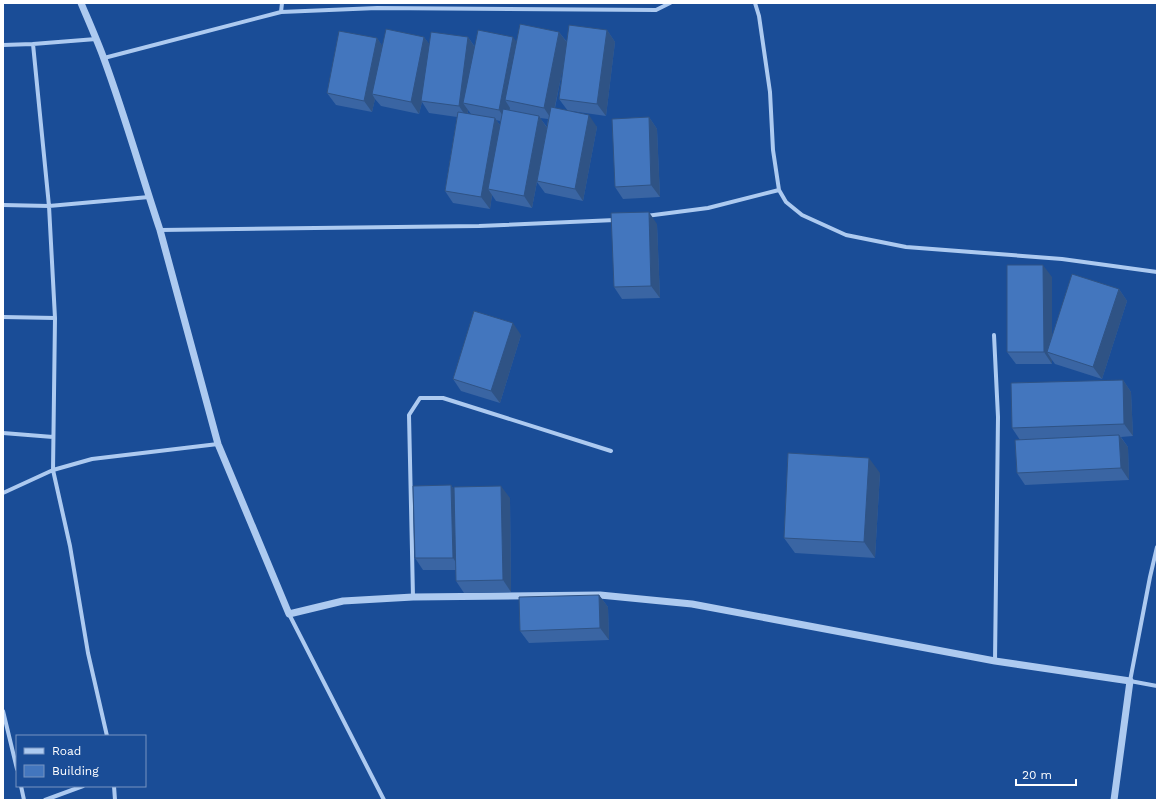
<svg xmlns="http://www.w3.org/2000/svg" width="1160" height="803" viewBox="0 0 1160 803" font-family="'Work Sans',sans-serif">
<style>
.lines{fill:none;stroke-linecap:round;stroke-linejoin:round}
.minor{stroke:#adcaf0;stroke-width:4}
.tertiary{stroke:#adcaf0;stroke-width:7}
.wall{fill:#3a65a3;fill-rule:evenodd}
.shaded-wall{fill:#2f5385}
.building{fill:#4376be;stroke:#2f5385}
</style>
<rect width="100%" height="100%" fill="#1a4d97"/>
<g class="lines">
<!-- minor -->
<path class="minor" d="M755,3L759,16L770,92L773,150L779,190L786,202L802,215L846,235L906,247L1062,259L1157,272
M281,12L282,3
M33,44L49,206L55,318L53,470L70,546L88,653L107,736
M3,45L33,44L96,39
M104,58L281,12L377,8L656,10L670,3
M3,205L49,206L149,197
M646,216L708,208L779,190
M160,230L479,226L615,220
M3,317L55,318
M994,335L998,417L995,661
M3,433L53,437
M3,493L53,470L92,459L218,444
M1157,547L1150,577L1130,681L1157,686
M413,597L409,415L420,398H443L611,451
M289,614L384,800
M3,711L17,769
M21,786L24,800
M114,786L115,800
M45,800L83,786"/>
<!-- tertiary -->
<path class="tertiary" d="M81,3C89,22 97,40 104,59C125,116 141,173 160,230L218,444L289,614L343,601L413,597L600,595L692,604L995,661L1130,681L1114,800"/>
</g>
<!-- wall -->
<path class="wall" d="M607,30L615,42L606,116L571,111L597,127L583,201L545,193L537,182L532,208L496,201L492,195L490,209L453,203L445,191L457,117L429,113L422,102L419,114L381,106L375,99L372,112L336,105L327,93L377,38L382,46L424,37L429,44L468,37L475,47L517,41L559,32L567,42ZM564,61L559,99L568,111L555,108ZM468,110L471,114H468ZM540,118L548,119L547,127ZM496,120L500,121V125Z
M649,117L657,129L660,197L623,199L615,187Z
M657,224L660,298L622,299L614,287Z
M1052,277V335L1119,289L1127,301L1102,379L1055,364L1052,360V364H1016L1007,352Z
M521,335L500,403L461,391L453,379Z
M1123,380L1131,392L1133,436L1121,437L1128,447L1129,480L1025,485L1017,473L1020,440L1012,428Z
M880,473L875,558L795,553L784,538Z
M451,485L454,490L510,498L511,592L464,593L456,581V570H423L415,558Z
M599,595L608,607L609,640L529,643L520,631Z"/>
<!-- shaded-wall -->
<path class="shaded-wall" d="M607,30L615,42L606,116L597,104Z
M559,32L568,44L552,120L544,108Z
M424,37L433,49L421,101L422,102L419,114L411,102Z
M468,37L476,49L463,103L468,110L467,118L459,106Z
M513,37L522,49L505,100L510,108L507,122L499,110Z
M377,38L385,50L372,94L375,99L372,112L364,101Z
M589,115L597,127L583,201L575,189Z
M539,116L547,128L532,208L524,196Z
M649,117L657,129L660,197L651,185Z
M495,118L503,130L488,189L492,195L490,209L481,197Z
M649,212L657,224L660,298L651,286Z
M1043,265L1052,277V354L1047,352L1052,360V364L1044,352Z
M1119,289L1127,301L1102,379L1093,367Z
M513,323L521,335L500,403L491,391Z
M1123,380L1131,392L1133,436L1124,424Z
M1119,435L1128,447L1129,480L1121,468Z
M869,458L880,473L875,558L864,542Z
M451,485L459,497L461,570L453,558Z
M501,486L510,498L511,592L503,580Z
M599,595L608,607L609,640L600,628Z"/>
<!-- building -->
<path class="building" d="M520,24L559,32L544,108L505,100Z
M569,25L607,30L597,104L559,99Z
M386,29L424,37L411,102L372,94Z
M478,30L513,37L499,110L463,103Z
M339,31L377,38L364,101L327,93Z
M431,32L468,37L459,106L421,101Z
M551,107L589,115L575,189L537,181Z
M503,109L539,116L524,196L488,189Z
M458,112L495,118L481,197L445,191Z
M649,117L651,185L615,187L612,119Z
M649,212L651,286L614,287L611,213Z
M1007,265H1043L1044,352H1007Z
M1072,274L1119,289L1093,367L1047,352Z
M474,311L513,323L491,391L453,379Z
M1123,380L1124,424L1012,428L1011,383Z
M1119,435L1121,468L1017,473L1015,440Z
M788,453L869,458L864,542L784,538Z
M451,485L453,558H415L413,486Z
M501,486L503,580L456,581L454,487Z
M599,595L600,628L520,631L519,597Z"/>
<!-- border -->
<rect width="1160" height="803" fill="none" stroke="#ffffff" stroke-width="8"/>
<!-- legend -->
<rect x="16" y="735" width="130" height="52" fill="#1a4d97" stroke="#7694c1"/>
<rect x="24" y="748" width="20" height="6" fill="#adcaf0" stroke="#7694c1"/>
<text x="52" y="755" font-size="12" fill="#ffffff">Road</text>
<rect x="24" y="765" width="20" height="12" fill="#4376be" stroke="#7694c1"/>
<text x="52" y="775" font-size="12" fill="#ffffff">Building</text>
<!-- scale -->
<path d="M1016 779v6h60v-6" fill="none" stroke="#ffffff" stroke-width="2"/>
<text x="1022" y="779" font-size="12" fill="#ffffff" stroke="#1a4d97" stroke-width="3" paint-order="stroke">20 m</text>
</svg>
